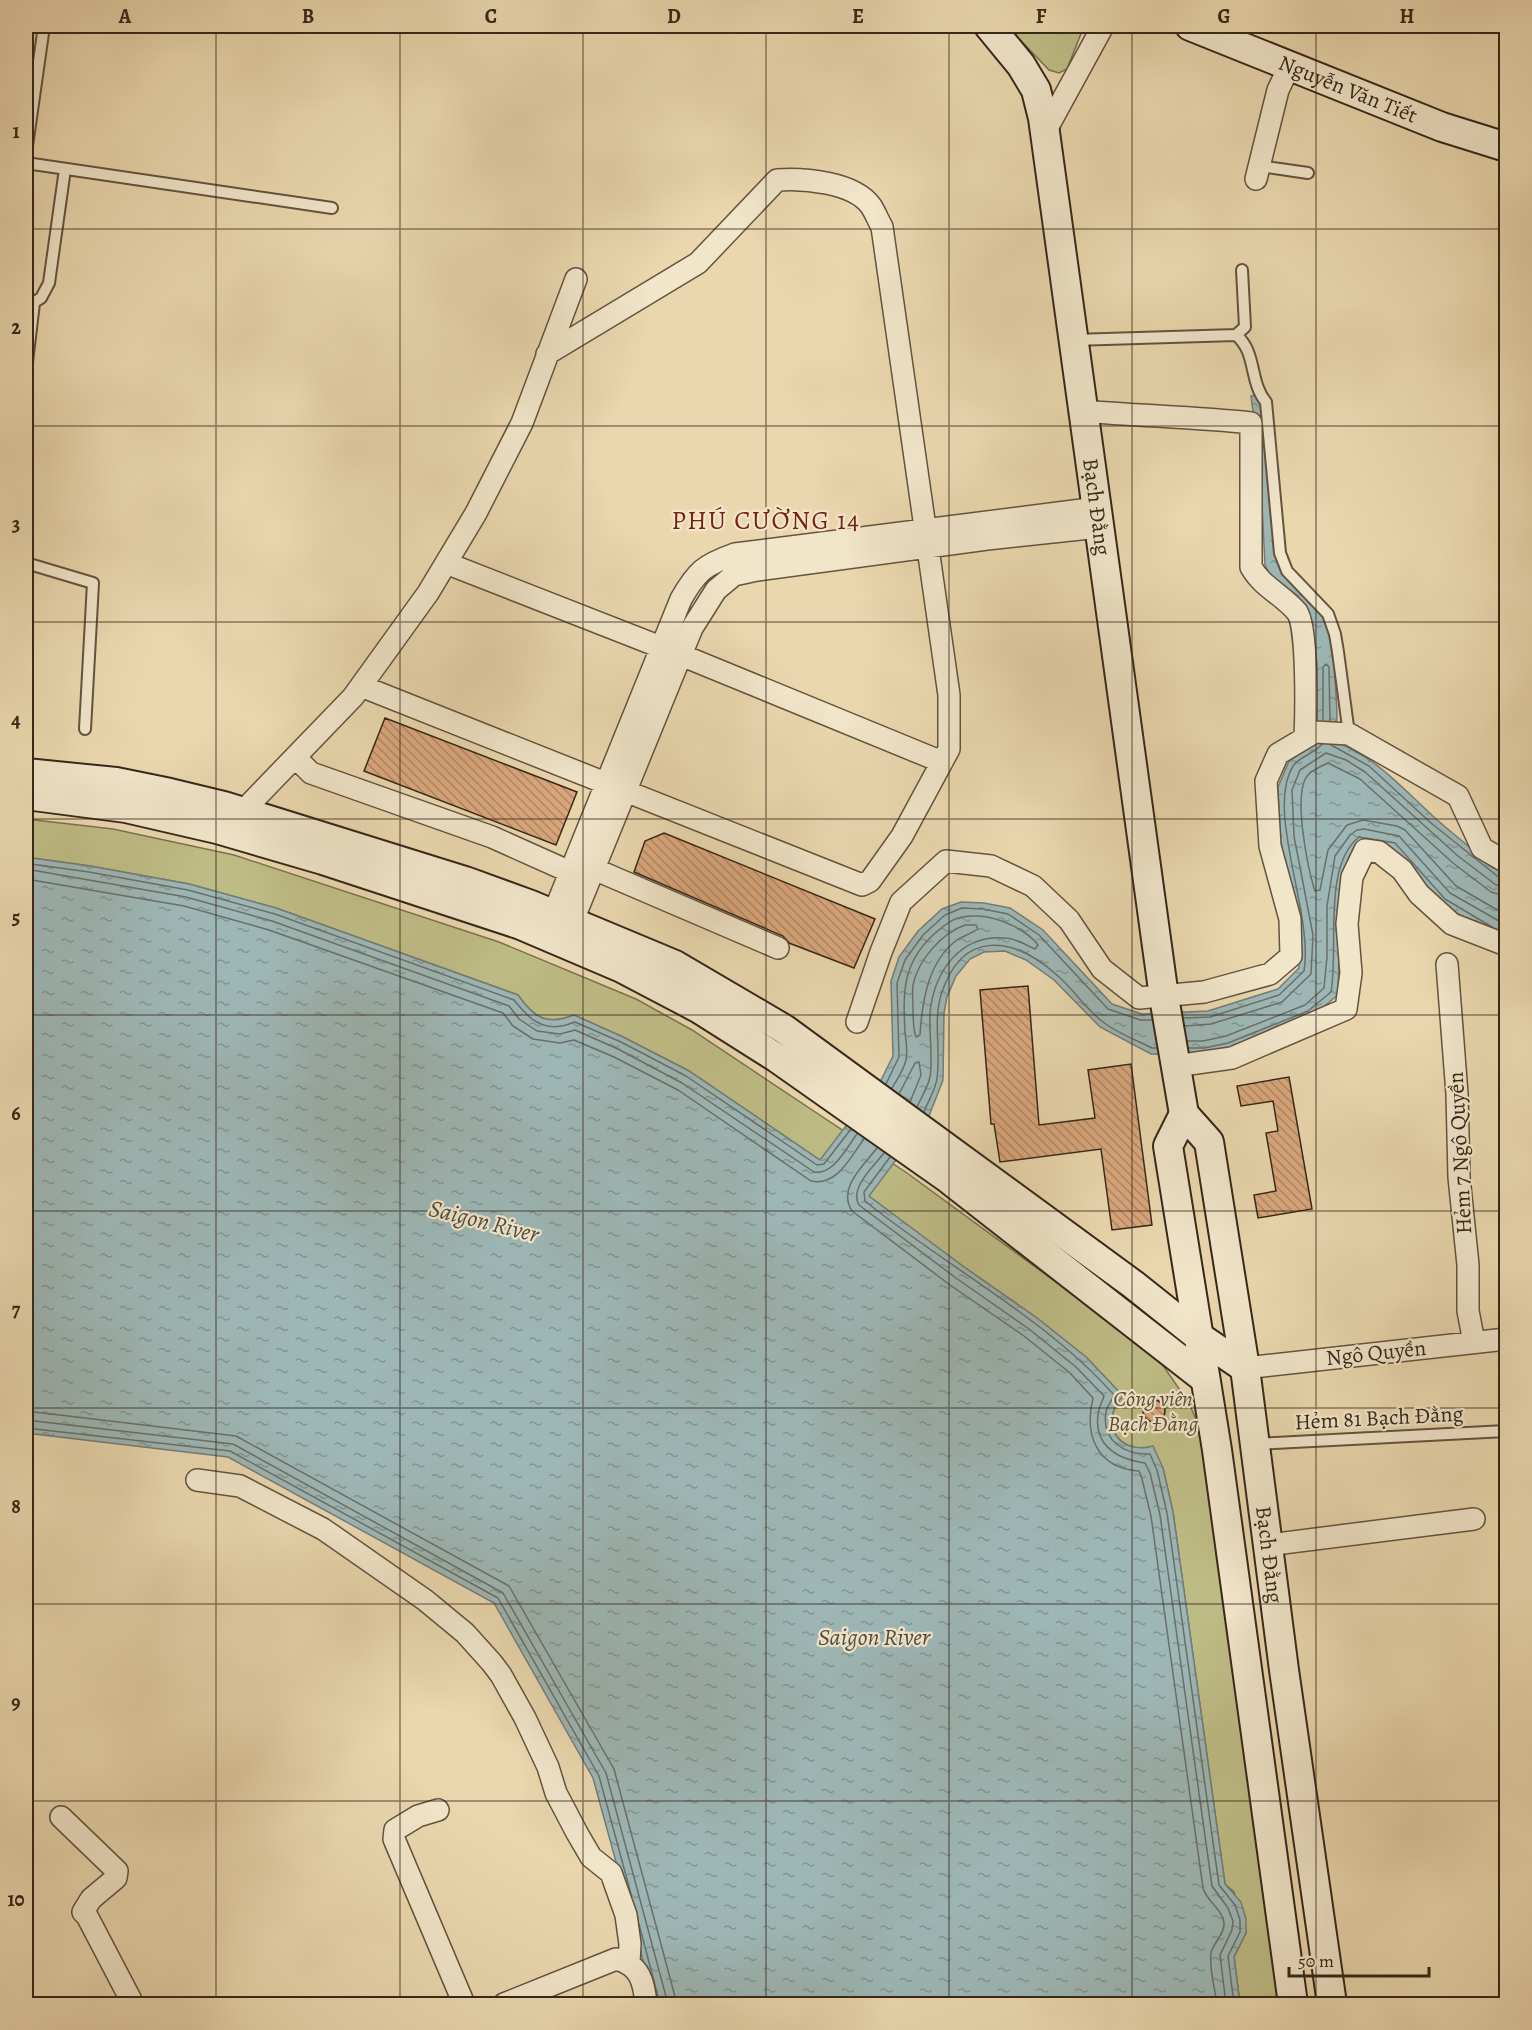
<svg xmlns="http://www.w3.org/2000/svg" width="1532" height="2030" viewBox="0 0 1532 2030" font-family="Alegreya,serif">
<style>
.green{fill:#bebc85;stroke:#7a7250;stroke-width:1.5}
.water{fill:url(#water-ripples);stroke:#747d78;stroke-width:1.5}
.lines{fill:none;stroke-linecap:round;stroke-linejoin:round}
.shore{stroke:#6a6f68;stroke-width:1.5}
.building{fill:url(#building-back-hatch);stroke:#36271a;stroke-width:1.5}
.lane-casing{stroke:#63533f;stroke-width:14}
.street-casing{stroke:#63533f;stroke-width:24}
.secondary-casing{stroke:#36271a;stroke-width:32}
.lane{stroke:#f1e5ca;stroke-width:10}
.street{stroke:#f1e5ca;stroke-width:21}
.secondary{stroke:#f1e5ca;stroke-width:28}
.grid{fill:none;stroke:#36271a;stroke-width:1.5;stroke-opacity:0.55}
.labels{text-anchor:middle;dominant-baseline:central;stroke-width:4.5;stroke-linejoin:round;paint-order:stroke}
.street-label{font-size:22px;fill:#36271a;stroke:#f1e5ca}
.park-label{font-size:22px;font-style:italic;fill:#584c35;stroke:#f1e5ca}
.water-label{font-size:24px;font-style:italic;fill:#504b41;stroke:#f1e5ca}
.quarter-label{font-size:26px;letter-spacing:1.5px;fill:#7a1f14;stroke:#f1e5ca}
.neatline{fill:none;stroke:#36271a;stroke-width:2}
.grid-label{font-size:20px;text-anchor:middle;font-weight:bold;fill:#36271a}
</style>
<defs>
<pattern id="water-ripples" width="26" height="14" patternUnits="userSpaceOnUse" patternTransform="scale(1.5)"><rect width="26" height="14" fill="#9db7b6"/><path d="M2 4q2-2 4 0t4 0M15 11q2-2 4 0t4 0" fill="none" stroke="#819593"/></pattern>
<pattern id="building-back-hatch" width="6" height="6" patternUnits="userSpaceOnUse" patternTransform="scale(1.5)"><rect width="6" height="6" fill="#daa77c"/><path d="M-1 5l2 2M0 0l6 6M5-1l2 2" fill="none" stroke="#b28865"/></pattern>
</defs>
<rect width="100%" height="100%" fill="#ead7ae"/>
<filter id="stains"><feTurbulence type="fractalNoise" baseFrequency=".00333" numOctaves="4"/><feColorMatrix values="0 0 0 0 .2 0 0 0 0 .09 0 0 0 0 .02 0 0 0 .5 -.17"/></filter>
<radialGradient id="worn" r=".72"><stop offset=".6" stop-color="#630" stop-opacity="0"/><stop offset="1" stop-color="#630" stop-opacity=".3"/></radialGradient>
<!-- green -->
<path class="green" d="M1007,26H1084L1067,69L1059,73L1049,70Z
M26,819L113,829L234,855L499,942L636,999L692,1030L907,1173L1086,1304L1162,1364L1189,1403L1211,1455L1285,2004H1240L1234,1957L1246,1933L1234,1892L1225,1884L1173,1512L1163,1468L1144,1449C1112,1447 1102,1419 1123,1396L1086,1357L1037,1318L964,1267L820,1160L689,1071L623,1037L574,1015C547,1026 534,1018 518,995L276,908L189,884L90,866L32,858L26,850Z"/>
<!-- water -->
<path class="water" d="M1261,394L1277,555L1324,614L1333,644L1337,712L1336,742C1378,759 1401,787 1434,817C1457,838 1482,857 1506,875V939L1491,933L1441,904L1392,848L1361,842L1348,859L1340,907L1338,995L1312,1016L1230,1049L1205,1054H1151L1100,1027L1054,980L1026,960L1005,951L984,952L970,959L956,976L947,997L944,1013L943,1080L929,1116L869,1196L964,1267L1037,1318L1086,1357L1123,1396C1098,1422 1118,1456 1153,1446L1163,1468L1173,1512L1225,1884L1241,1902L1246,1919V1933L1234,1957L1240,2004H655L593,1778L494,1603L228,1457L26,1433V850L32,858L90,866L189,884L276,908L518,995C534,1018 547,1026 574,1015L623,1037L689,1071L820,1160L881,1080L893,1056L891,981L899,957L918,931L942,909L961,902L984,903L1010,908L1043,930L1112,1004L1142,1014L1208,1011L1278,989L1299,968V937L1280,838L1278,787L1289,761L1317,742V663L1311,622L1270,575L1265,565L1260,463L1251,396Z"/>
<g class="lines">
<!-- shore -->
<path class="shore" d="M1323,720V667L1326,664L1329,667L1330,721
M1331,745L1369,766L1431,823L1501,879L1506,880
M26,859L31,864L89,872L188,890L275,914L514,1000C526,1015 539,1030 561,1026C566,1026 571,1023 575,1022L621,1042L686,1076L817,1165L824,1164L851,1129
M26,869L186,897L272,921L509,1006L519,1019L537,1031L560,1034L575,1030L618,1049L682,1083L814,1172C833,1176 847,1147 857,1134
M26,879L184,906L269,930L503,1013L513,1026L533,1039L560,1043L574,1040L614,1057L678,1090L811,1181C837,1187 851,1156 864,1139
M1506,896L1491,892L1453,863L1360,779L1328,763C1322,766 1312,770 1308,775C1292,792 1308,871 1315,891L1320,890L1328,850L1347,825L1363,820L1397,826L1405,830L1456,886L1506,915
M965,925H976L978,929C972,933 963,936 957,940C928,961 922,1002 920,1035L916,1037C913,1029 913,1018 913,1009C913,1001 912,992 913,985C918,960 942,933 965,925Z
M1184,1018L1210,1017L1279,995L1304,971C1314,914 1265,811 1293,766C1299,757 1315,753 1322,744
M1185,1026L1211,1024L1282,1002L1311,974L1313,935L1294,836L1292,790L1300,770L1326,753L1346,760L1365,772L1458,856L1496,885L1506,887
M1187,1041H1203L1226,1036L1305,1005L1324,988L1327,957V906L1335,856L1350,835L1357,830L1364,829L1399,836L1450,893L1506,925
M1189,1048H1204L1228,1043L1308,1011L1331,992C1339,949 1322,866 1359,837L1395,843L1445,899L1492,927
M886,1084L899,1057L897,983L905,960L923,935L945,915L962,908L983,909L1008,914L1039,935L1108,1009L1140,1020H1152
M892,1088C897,1080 904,1069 906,1060C908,1051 906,1041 905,1032C903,993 902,964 933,935C949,921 956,915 978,916C998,917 1026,929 1038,945L1035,949C1026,945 1015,938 1005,938C960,934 934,972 930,1013C929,1032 933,1060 930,1077C928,1087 921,1098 917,1107
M899,1094L915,1063L919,1062L921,1075L910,1102
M924,1112C928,1101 936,1089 937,1078C941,1050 933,1022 941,995C962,928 1014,936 1058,976C1074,990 1086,1009 1103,1022C1117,1033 1136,1040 1152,1048H1157
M877,1148C864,1165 837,1188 852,1211L950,1285L1024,1336L1070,1373L1093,1398C1084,1434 1096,1468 1139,1471L1141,1475L1151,1516L1203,1888C1207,1902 1222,1908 1224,1923C1225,1934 1213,1943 1211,1953C1209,1969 1215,1989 1217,2004
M884,1153C874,1166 849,1188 859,1205L956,1278L1029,1329L1076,1367L1104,1396C1103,1400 1100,1405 1099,1409C1091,1444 1116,1459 1145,1463L1150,1473L1160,1515L1212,1886L1228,1908L1233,1921L1232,1930L1220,1955L1226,2004
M890,1157L864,1192L865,1201C945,1266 1046,1318 1114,1395C1112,1400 1107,1406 1106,1412C1101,1441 1125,1455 1150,1454L1157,1470L1167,1513L1219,1885L1235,1905L1240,1920V1932L1228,1956L1234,2004
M26,1411L236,1436L509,1586L614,1769L677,2004
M26,1420L233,1444L503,1593L606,1773L668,2004
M26,1428L230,1451L498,1598L599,1776L631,1894
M639,1924L660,2004"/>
</g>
<!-- building -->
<path class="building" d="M385,718L577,792L556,845L364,771Z
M664,833L875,919L854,968L789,943L783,936L634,872L645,841Z
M1028,986L1039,1125L1095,1118L1088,1070L1131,1064L1152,1225L1112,1230L1101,1149L1000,1162L994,1124H991L980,990Z
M1289,1077L1312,1209L1258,1218L1254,1195L1276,1191L1266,1133L1278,1131L1273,1101L1241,1106L1237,1086Z
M1143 1411a11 11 0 1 1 22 0a11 11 0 1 1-22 0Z"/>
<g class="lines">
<!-- lane casing -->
<g class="lane-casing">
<path id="lane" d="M26,153L44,26
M26,163L332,208
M1260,166L1308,173
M26,307L41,298L49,283L65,169
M1236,335C1257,352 1249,382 1266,402L1280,553L1287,571L1328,614L1335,634L1338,652L1349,734
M1073,340L1236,335L1245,327L1242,270
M26,371L34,303
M26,563L93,583L85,729
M1255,1444L1506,1431"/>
</g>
<!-- street casing -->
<g class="street-casing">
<path id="street" d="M1045,132L1103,26
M1256,179L1278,90L1290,65
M1083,411C1139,416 1195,417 1251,423V567C1262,587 1283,595 1297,612C1308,627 1306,716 1305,738
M446,563L681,655L942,762
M361,686L862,885L870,881L902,836L949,749V695L882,227C878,220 875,212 871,206C854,182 803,178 777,180L698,263L547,354
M295,757L311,773L492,837L579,876H588L594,869L778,948
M242,812L353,697L428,593L476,513L522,423L576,279
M548,927L681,599C697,571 704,565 735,554L1097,508
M567,935L692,628L716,590L734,575L757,570L987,539L1099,527
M1447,964L1457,1094L1459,1177L1468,1265V1311L1474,1342
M857,1022L881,952L901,902L946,861L991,866L1033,886L1069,920L1102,969L1139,998L1204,992L1270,974L1291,956L1290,919L1270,846L1266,781L1278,754L1315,732L1349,734L1458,796L1482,848L1506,862
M1175,1066L1232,1058L1346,1009L1351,973L1347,924L1352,877L1365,850L1379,852L1402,870L1419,894L1452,924L1506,945
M1245,1368L1506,1339
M197,1480L240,1486L323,1529L425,1600L465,1633L492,1663L501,1675L525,1718L548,1767L556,1793L577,1833L591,1857L611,1873L626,1915L630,1944L629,1963
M1268,1545L1474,1519
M438,1810L418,1816L395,1830L394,1839L464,2004
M61,1817L117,1871L116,1878L91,1899L83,1912L87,1916L133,2004
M504,2004L616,1959C640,1965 644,1982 646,2004"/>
</g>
<!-- secondary casing -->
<g class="secondary-casing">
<g id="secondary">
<path id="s1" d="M989,26L1021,65L1036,90L1043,118L1164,997L1184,1114L1209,1142L1245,1368L1284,1670L1332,2004"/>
<path id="s2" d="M1190,26L1442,127L1506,147"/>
<path d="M26,773L116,782L170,793L224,806L465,881L531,905L675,965L784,1029L1134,1285L1198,1336L1245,1368"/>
<path d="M26,795L126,808L217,829L323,860L521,925L622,968L698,1008L777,1058L946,1177L1205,1379"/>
<path d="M1184,1114L1168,1146L1217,1450L1293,2004"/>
</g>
</g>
<!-- lane -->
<use href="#lane" class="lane"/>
<!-- street -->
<use href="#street" class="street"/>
<!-- secondary -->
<use href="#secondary" class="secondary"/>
</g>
<!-- grid -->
<path class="grid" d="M216,26V2004M400,26V2004M583,26V2004M766,26V2004M949,26V2004M1132,26V2004M1316,26V2004M26,229H1506M26,426H1506M26,622H1506M26,819H1506M26,1015H1506M26,1211H1506M26,1408H1506M26,1604H1506M26,1801H1506"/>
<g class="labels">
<!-- street labels -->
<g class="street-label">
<text stroke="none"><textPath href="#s2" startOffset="170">Nguyễn Văn Tiết</textPath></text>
<text stroke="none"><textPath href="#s1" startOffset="501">Bạch Đằng</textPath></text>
<text transform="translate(1460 1153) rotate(-93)">Hẻm 7 Ngô Quyền</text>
<text transform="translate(1376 1353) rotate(-6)">Ngô Quyền</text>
<text transform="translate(1379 1418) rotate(-3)">Hẻm 81 Bạch Đằng</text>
<text stroke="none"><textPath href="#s1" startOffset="1569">Bạch Đằng</textPath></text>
</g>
<!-- park labels -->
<g class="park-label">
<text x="1153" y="1399">Công viên<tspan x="1153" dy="25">Bạch Đằng</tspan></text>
</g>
<!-- water labels -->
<g class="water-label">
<text transform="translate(484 1221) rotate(14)">Saigon River</text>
<text x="874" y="1637">Saigon River</text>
</g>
<!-- quarter labels -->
<g class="quarter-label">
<text x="766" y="520">PHÚ CƯỜNG 14</text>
</g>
</g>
<!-- margin -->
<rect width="1532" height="2030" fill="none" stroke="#ead7ae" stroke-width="66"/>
<!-- scale -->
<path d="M1289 1967v9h140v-9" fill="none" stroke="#36271a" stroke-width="3"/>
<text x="1298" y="1967" font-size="18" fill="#36271a" stroke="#f1e5ca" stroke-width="4.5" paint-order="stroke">50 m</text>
<rect x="33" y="33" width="1466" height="1964" class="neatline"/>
<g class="grid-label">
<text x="125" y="23">A</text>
<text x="308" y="23">B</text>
<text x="491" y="23">C</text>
<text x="674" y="23">D</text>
<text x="858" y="23">E</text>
<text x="1041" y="23">F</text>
<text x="1224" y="23">G</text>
<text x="1407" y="23">H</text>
<text x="16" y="138">1</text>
<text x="16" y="334">2</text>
<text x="16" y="531">3</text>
<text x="16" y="727">4</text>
<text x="16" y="924">5</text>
<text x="16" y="1120">6</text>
<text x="16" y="1316">7</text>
<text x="16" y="1513">8</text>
<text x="16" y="1709">9</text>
<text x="16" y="1906">10</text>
</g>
<rect width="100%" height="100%" filter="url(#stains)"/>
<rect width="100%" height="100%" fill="url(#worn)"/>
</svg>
